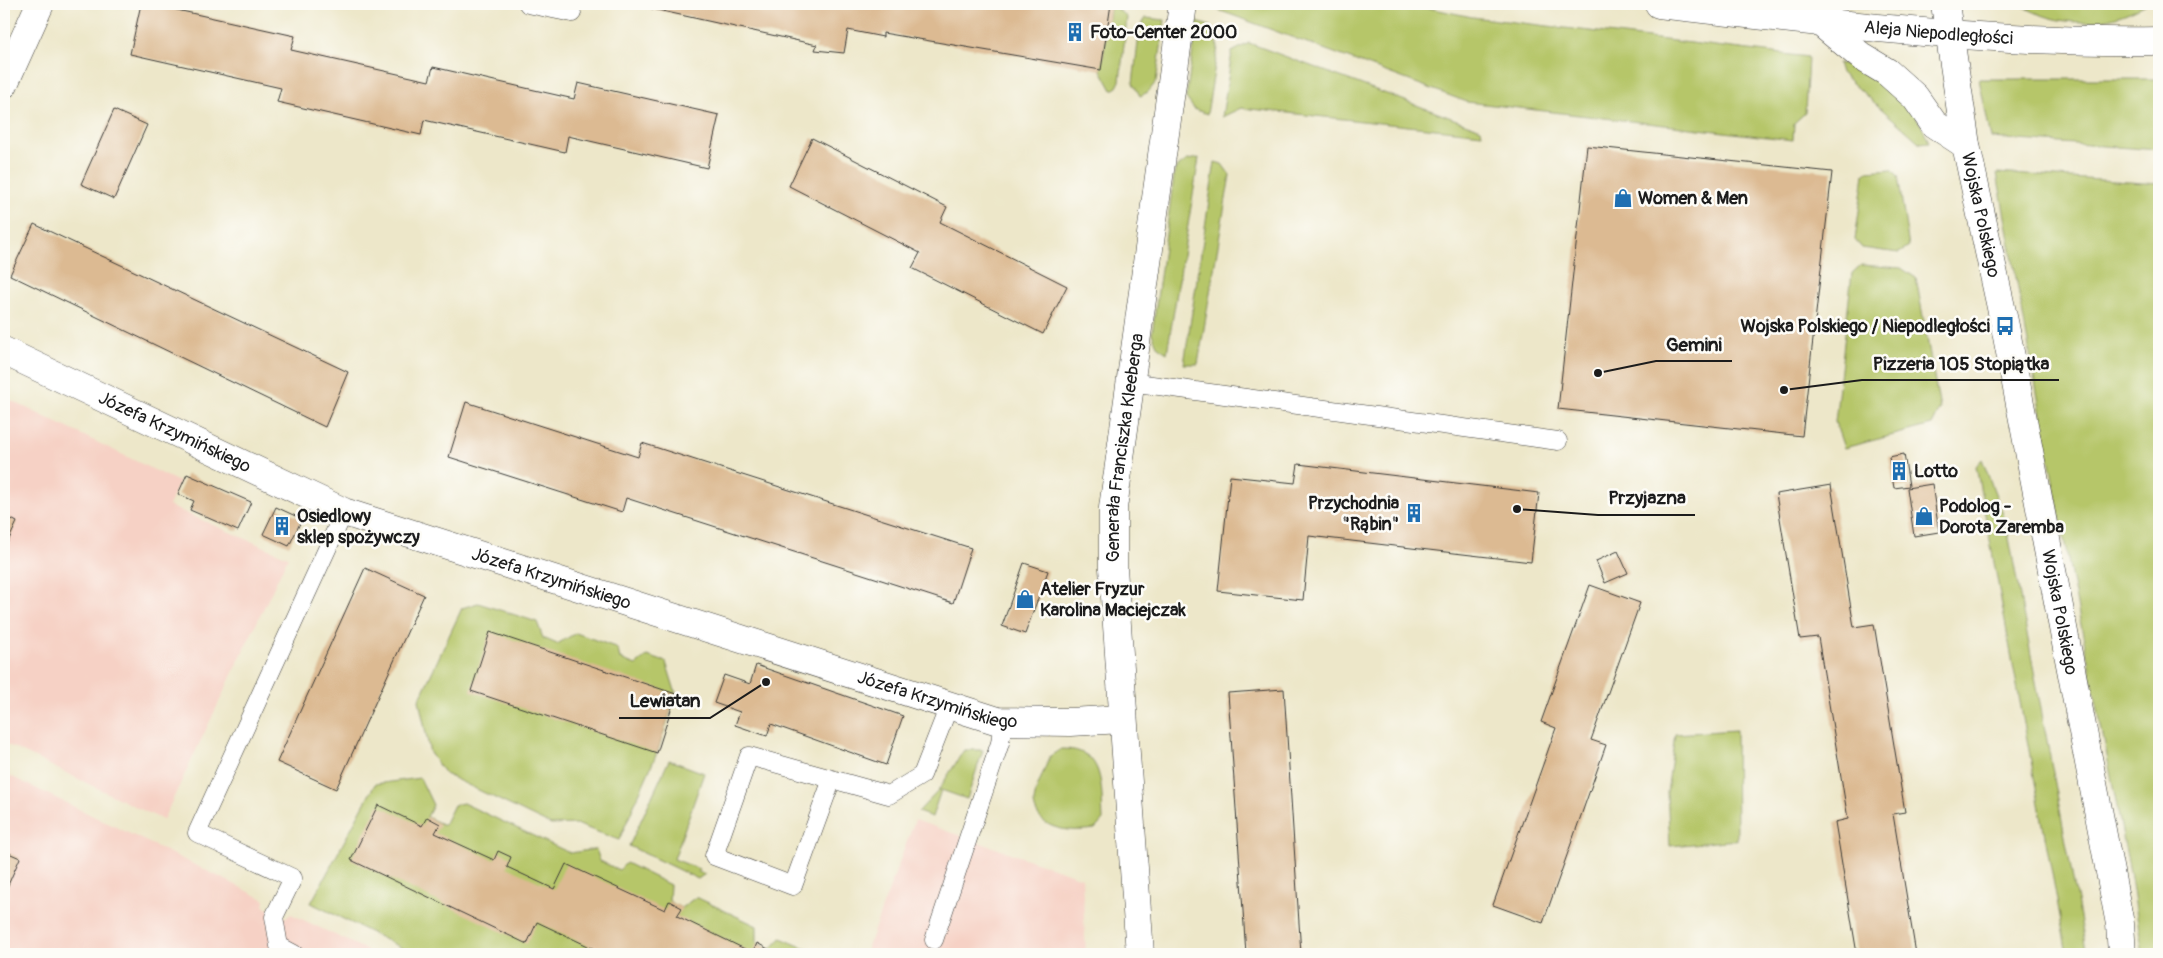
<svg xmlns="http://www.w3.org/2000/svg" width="2163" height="958" viewBox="0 0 2163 958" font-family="Pangolin,sans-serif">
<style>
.built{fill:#f6d1c5}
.green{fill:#b6c669;stroke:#697142}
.building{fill:#dcba92}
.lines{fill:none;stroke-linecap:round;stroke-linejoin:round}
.lane-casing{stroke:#3b3a36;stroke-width:19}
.street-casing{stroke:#3b3a36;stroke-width:29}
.secondary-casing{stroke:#3b3a36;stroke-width:29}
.lane{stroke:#fff;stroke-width:18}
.street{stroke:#fff;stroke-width:28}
.secondary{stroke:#fff;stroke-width:28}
.labels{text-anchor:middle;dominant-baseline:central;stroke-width:5;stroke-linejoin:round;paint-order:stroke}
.poi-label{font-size:18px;font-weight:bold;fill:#1c1c1c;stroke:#fdfcf7;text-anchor:start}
.street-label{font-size:18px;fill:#1c1c1c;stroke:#fdfcf7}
.leader{fill:none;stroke:#1c1c1c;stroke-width:2}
.callout-dot{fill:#1c1c1c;stroke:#fdfcf7;stroke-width:2}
.callout-label{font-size:19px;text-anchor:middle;font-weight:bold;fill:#1c1c1c;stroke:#fdfcf7;stroke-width:5;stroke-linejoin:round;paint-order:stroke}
</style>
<rect width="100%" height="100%" fill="#fdfcf7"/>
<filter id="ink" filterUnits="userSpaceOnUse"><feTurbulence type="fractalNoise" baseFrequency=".02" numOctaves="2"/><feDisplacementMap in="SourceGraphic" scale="10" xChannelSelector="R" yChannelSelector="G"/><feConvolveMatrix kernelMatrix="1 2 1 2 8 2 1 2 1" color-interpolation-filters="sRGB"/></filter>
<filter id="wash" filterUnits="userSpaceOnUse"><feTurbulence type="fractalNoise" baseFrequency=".0096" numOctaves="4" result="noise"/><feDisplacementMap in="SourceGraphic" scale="20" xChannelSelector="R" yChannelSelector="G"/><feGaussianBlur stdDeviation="1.12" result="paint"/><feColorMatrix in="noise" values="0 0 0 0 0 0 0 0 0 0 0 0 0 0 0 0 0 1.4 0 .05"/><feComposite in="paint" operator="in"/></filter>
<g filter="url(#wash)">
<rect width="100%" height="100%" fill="#ede7c9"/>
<!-- built -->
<path class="built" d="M4,397L179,482L169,506L288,557L163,820L4,743Z
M4,773L230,882L265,900L264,907L286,918L291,914L375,954H4Z
M915,820L1082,878L1086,954H865Z"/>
<!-- green -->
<path class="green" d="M1111,4L1127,17L1120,81L1117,87L1112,90L1101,70Z
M1202,4H1410L1472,17L1808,57L1805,113L1794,123L1793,140L1467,102Z
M1839,4H1915L1914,8L1907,12Z
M2019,4H2146C2105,27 2060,29 2019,4Z
M1146,18L1165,20L1156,82L1148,92L1140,96L1133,83L1140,27Z
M1197,22L1210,26L1218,47L1207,114L1194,109L1186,98Z
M1249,43L1481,129L1482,134L1241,108L1222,117L1232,52Z
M1838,63C1846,65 1855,65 1862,68C1891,81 1918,113 1929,142L1920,143L1841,73Z
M1979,79H2159V150L1991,138Z
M1199,158L1167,353L1158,347L1152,334L1175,169L1187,160Z
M1215,162L1222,164L1230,175L1198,364H1184Z
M1892,169L1898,176L1909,247L1899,253L1862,248L1855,240L1864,174L1867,171Z
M1997,173L2159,184V954H2143L2130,872L2061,524Z
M1861,265L1901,268L1916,278L1940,409L1932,425L1844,448L1835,422L1852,273Z
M1982,459L2006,522L2087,954H2067L1976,466Z
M478,603L537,622L543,638L557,644L576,633L615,647L618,650L620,659L636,665L647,656L666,662L676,694L657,753L619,840L576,824L551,825L445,774L430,753L419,700L462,608Z
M1736,730L1737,840L1670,846L1667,793L1675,734Z
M1061,749C1106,748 1101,787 1103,820L1095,829C1074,832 1038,832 1034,804C1033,794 1046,766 1050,756Z
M964,750H983L967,799L941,790L932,817L918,812L938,791Z
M669,760L704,773L674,859L699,869L698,872L705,874L698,879L629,846Z
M420,778L433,805L427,817L444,825L454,805L463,803L570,853L596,849L600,861L619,870L626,863L670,885L669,901L681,908L696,897L757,926V943L770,950L781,938L818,954H414L311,903L375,784Z"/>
<g id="blocks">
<!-- building -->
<path class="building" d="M141,4H150L295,36L291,50L429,81L433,67L574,99L578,83L719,115L707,168L568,136L565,152L424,120L421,135L277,102L281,88L130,54Z
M645,4H1111L1101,70L883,33V37L848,30L844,53L815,50L817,45L644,7Z
M114,110L147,125L114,199L81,184Z
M812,138L947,207L940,222L1067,286L1043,334L912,268L920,253L789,186Z
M1587,146L1832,172L1802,436L1558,409Z
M34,224L348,372L325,427L10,275Z
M466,402L638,457L642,443L971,548L953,603L626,498L622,512L449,457Z
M1904,454L1909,486L1894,488L1889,457Z
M1298,464L1539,493L1531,562L1309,536L1303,600L1218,591L1230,476L1295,483Z
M187,474L251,502L238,531L190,510L194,501L178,494Z
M1932,484L1939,532L1914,536L1907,488Z
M1831,485L1854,627L1874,624L1905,812L1893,814L1916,954H1857L1835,822L1848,819L1818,637L1800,639L1776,494Z
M276,507L302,519L289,546L263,534Z
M4,515L17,522L4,550Z
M1618,551L1628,573L1605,583L1596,561Z
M1024,563L1048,571L1025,634L1002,626Z
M365,568L424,595L336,789L277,762Z
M1590,585L1640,603L1591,740L1606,745L1543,923L1493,905L1556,728L1541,722Z
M490,632L676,694L657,753L471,691Z
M756,665L903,716L886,765L771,724L767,736L735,725L740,712L714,703L724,675L750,684Z
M1284,689L1301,954H1246L1228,693Z
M378,805L422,826L427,817L440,824L435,833L494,860L498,851L511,857L507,867L554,889L566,864L665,910L669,901L682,908L677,916L753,953L757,943L770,950L768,954H605L537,922L527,944L351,860Z
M4,851L20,858L4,894Z"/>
</g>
</g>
<g filter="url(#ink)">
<use href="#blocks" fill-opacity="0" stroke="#3b3a36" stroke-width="1"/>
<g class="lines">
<!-- lane casing -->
<g class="lane-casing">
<path id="lane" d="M528,4L572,13
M1130,382L1558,441
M832,779L793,886L714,856L749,756L889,795L922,775L949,706
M934,940L1000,743L1003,721
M294,954L279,946L274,917L293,878L197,833L344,512"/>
</g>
<!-- street casing -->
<g class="street-casing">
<g id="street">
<path d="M4,84L40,4"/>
<path id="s1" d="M4,351L344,512L998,721L1071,722L1122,719"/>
<path id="s2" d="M1140,954L1113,568V508L1183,4"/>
</g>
</g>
<!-- secondary casing -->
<g class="secondary-casing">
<g id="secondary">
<path id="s3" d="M1659,4C1826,23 1991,44 2159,41"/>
<path id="s4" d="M1945,4L1966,145L2005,326L2120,924L2122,954"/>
<path d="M1821,23L1862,57L1887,72L1915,97L1934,124L1966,145"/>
</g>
</g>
<!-- lane -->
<use href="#lane" class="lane"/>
<!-- street -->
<use href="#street" class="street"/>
<!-- secondary -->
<use href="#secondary" class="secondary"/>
</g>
</g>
<!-- icons -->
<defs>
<g id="building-bare" transform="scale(1.5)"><path d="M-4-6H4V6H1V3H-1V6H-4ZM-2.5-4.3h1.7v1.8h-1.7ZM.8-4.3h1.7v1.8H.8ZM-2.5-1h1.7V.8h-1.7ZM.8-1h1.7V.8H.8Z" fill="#1f6fb2" stroke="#fdfcf7" stroke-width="2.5" paint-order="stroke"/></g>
<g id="shop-bare" transform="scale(1.5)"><path d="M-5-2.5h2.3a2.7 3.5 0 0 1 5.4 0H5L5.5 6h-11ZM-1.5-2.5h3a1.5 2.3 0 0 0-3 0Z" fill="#1f6fb2" stroke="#fdfcf7" stroke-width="2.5" paint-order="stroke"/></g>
<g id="bus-bare" transform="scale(1.5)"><path d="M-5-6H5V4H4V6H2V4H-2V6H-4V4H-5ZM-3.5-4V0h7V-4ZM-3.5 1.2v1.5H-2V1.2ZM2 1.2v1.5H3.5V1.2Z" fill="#1f6fb2" stroke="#fdfcf7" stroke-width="2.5" paint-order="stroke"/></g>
</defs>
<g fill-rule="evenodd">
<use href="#building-bare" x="1075" y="32"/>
<use href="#shop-bare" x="1623" y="198"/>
<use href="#bus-bare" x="2005" y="326"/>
<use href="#building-bare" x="1899" y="471"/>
<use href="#building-bare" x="1414" y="513"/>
<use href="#shop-bare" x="1924" y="516"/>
<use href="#building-bare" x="282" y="526"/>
<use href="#shop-bare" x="1025" y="599"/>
</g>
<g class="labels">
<!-- poi labels -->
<g class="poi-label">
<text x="1090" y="32">Foto-Center 2000</text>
<text x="1638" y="198">Women &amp; Men</text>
<text x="1990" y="326" text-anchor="end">Wojska Polskiego / Niepodległości</text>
<text x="1914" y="471">Lotto</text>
<text x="1399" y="503" text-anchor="end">Przychodnia<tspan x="1399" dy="21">"Rąbin"</tspan></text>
<text x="1939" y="506">Podolog -<tspan x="1939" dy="21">Dorota Zaremba</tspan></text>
<text x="297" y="516">Osiedlowy<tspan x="297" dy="21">sklep spożywczy</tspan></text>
<text x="1040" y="589">Atelier Fryzur<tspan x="1040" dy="21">Karolina Maciejczak</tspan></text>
</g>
<!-- street labels -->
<g class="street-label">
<text stroke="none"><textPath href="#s3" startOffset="281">Aleja Niepodległości</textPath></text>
<text stroke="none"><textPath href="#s4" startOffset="214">Wojska Polskiego</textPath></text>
<text stroke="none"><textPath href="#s1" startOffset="189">Józefa Krzymińskiego</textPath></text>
<text stroke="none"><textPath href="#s2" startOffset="508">Generała Franciszka Kleeberga</textPath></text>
<text stroke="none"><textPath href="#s1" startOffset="594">Józefa Krzymińskiego</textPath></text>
<text stroke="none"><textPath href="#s4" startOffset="619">Wojska Polskiego</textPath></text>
<text stroke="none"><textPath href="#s1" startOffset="999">Józefa Krzymińskiego</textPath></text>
</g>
</g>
<!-- callouts -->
<path class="leader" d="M1598 373L1656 361H1732M1784 390L1862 380H2059M1517 509L1598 515H1695M766 682L710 718H619"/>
<g class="callout-dot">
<circle cx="1598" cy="373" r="5"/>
<circle cx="1784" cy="390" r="5"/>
<circle cx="1517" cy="509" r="5"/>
<circle cx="766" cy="682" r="5"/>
</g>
<g class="callout-label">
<text x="1694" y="351">Gemini</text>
<text x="1961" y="370">Pizzeria 105 Stopiątka</text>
<text x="1647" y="504">Przyjazna</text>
<text x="665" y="707">Lewiatan</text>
</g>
<!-- margin -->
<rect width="2163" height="958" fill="none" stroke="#fdfcf7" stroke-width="20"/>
</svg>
